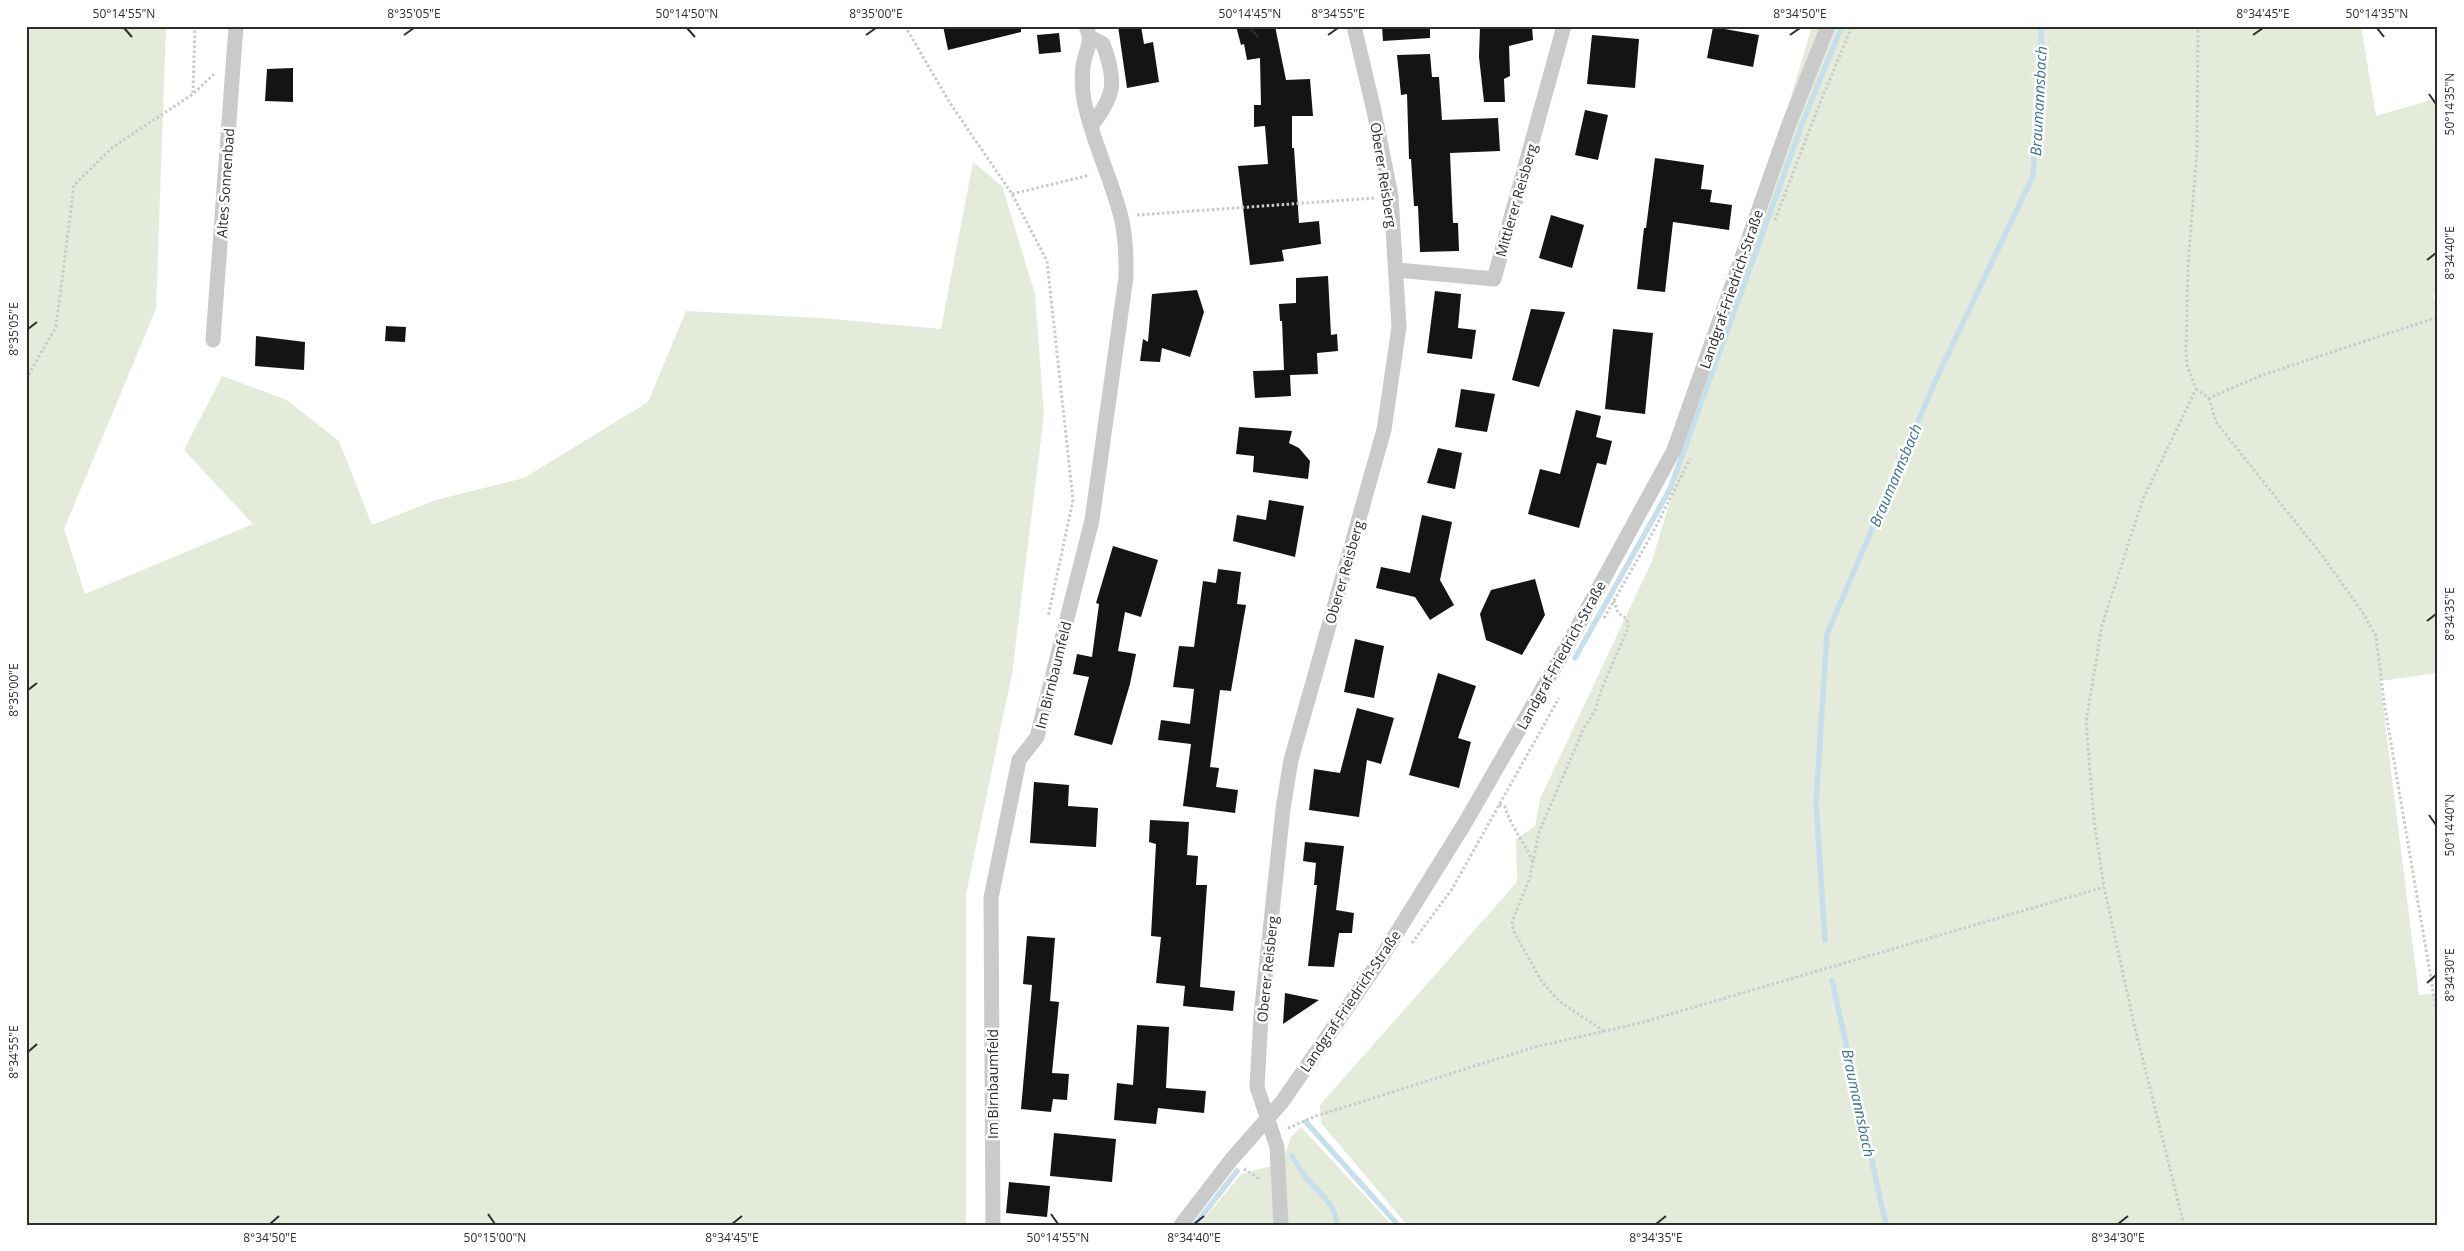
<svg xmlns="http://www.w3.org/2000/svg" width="2464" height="1251" viewBox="0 0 2464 1251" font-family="'Open Sans',sans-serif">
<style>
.green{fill:#e4ebda}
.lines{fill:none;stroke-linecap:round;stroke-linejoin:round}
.stream{stroke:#c6dfeb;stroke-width:5.5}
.building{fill:#141414}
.path{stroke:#cacaca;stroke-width:3;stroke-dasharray:2.5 2.5;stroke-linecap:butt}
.minor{stroke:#cacaca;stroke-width:15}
.ticks{fill:none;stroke:#2d2d2d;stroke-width:2}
.labels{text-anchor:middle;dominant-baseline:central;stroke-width:5;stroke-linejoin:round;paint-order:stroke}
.street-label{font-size:14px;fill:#2d2d2d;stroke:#fff}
.water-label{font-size:15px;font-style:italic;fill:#3a748f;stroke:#fff}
.neatline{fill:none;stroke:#2d2d2d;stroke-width:2}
.ticks-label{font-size:12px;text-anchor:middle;fill:#2d2d2d}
</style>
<rect width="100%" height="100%" fill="#fff"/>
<!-- green -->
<path class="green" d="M26,26H166L156,309L64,529L85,594L253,524L184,450L222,376L287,400L339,441L372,525L436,500L524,478L648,402L686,311L822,318L941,329L973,162L1002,186L1035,294L1044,415L1012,674L966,894V1225H26Z
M1812,26H2361L2376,116L2438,98V294L2433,295L2438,309V673L2380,681L2419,995L2438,993V1225H1407L1321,1123L1320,1105L1517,882L1516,839L1535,826L1540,799L1652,561Z
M1301,1127L1392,1225H1199L1241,1174L1282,1163L1291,1137Z"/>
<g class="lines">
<!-- stream -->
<path class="stream" d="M1575,658L1670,489L1804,119L1842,26
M1825,940L1816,803L1827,634L1938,375L2033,176L2042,26
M1832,980L1886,1225
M1306,1122L1398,1225
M1292,1156C1296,1163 1300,1170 1305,1176C1317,1192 1336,1203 1337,1225
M1195,1225L1237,1171"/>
</g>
<!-- building -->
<path class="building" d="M943,26H1021V32L948,50Z
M1118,26H1141L1144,44L1153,42L1159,82L1127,88Z
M1236,26H1275L1286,80L1310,79L1313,116H1292V148H1294L1299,223L1319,221L1321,244L1282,250L1284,261L1250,265L1238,166L1268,164L1265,126L1254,127V105H1261L1260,58L1247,60L1244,44L1241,45Z
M1382,26H1430V38L1383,41Z
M1480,26H1532L1533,40L1509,46L1510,76L1504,79L1505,102H1484L1479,57Z
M1713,27L1759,35L1753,67L1707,58Z
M1059,33L1061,52L1039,54L1037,35Z
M1592,35L1639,39L1635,88L1587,84Z
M1430,54L1432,77H1439L1442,120L1498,118L1500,151L1450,153L1453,223H1458L1459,251L1420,252L1418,206H1414L1411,159H1409L1407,94L1401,95L1397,55Z
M293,68V102L265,101L267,69Z
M1585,110L1608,115L1598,160L1575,155Z
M1655,158L1704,165L1701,189L1712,190L1710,202L1732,205L1729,230L1673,222L1665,292L1637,289L1644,228H1646Z
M1551,215L1584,225L1572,268L1539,258Z
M1328,276L1331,335L1337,334L1338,351L1317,353L1318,374L1290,375L1291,396L1255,398L1253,371L1284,370L1282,321H1280L1279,304L1296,303V278Z
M1197,290L1204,312L1190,357L1162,348L1160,362L1140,361L1143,339L1148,342L1152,294Z
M1435,291L1461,294L1458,328L1476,330L1472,359L1427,353Z
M1531,309L1565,312L1539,387L1512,380Z
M386,326L406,327L405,342L385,341Z
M1613,329L1653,333L1645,414L1605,409Z
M256,336L305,342L304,370L255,366Z
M1461,389L1495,394L1487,432L1455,427Z
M1576,410L1601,416L1596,437L1612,441L1606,465L1597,463L1579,528L1528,514L1540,469L1560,474Z
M1239,427L1292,431L1289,443L1299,448L1310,461L1308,479L1253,472L1254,456L1236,454Z
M1438,448L1462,453L1455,489L1427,483Z
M1269,500L1304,506L1295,557L1233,541L1237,515L1266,520Z
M1422,515L1452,522L1440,580L1454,605L1430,620L1415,597L1376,588L1381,567L1410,573Z
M1113,546L1158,560L1141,617L1125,612L1118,651L1136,654L1130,684L1112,745L1074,735L1089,677L1073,674L1077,654L1092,657L1099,604L1096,603Z
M1218,569L1241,572L1237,604L1246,605L1231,691L1220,690L1210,767L1219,768L1216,787L1238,790L1235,813L1183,806L1191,744L1158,740L1161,720L1190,724L1194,689L1173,687L1179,646L1194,647L1203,581L1216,583Z
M1535,579L1545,615L1522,655L1486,640L1480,614L1491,590Z
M1355,639L1384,646L1374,698L1344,692Z
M1438,673L1476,686L1458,738L1471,742L1459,788L1409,775Z
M1357,708L1394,718L1381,764L1367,760L1359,817L1309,810L1314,769L1340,773Z
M1034,782L1069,785L1068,806L1098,808L1096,847L1030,843Z
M1150,820L1189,822L1187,855L1198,856L1196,885H1207L1200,987L1235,991L1233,1011L1183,1006L1185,986L1156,983L1161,937L1151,936L1156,844L1149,842Z
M1305,842L1344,846L1336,910L1354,913L1352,933H1339L1334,967L1308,966L1317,885H1314L1316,863L1303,861Z
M1027,936L1055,938L1050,1001L1059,1002L1052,1073L1069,1074L1067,1100L1053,1099L1051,1112L1021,1109L1032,985L1023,984Z
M1285,993L1319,1000L1283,1024Z
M1137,1025L1169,1027L1166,1088L1206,1091L1204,1113L1158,1108L1156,1124L1114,1120L1117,1083L1133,1085Z
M1054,1133L1116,1139L1112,1182L1050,1176Z
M1009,1182L1050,1186L1047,1217L1006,1213Z"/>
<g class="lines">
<!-- path -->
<path class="path" d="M905,26L950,103L1012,194L1047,261L1073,500L1048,617
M193,93L195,26
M1012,194L1090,175
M1137,215L1375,198
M1775,220L1816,113L1852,26
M26,379L56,327L74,185L113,147L193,94L215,73
M2196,389L2209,398L2260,376L2438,317
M2209,398L2216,422L2324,558L2363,613L2376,636L2384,702L2438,1020
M1604,618L1652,534L1690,459
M1499,805L1505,807C1511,827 1525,843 1533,862
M1412,943L1452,889L1559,698
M1604,1031L1559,1001L1542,982L1514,932L1512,922L1530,877L1539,832L1583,730L1595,710L1602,688L1628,628L1627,619L1618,613L1614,601
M1288,1128L1316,1116L1535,1047L1640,1023L2104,887
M1244,1169L1261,1180
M2184,1225L2134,1024L2104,887L2094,821L2086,722L2102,625L2143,499L2196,389L2187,365L2186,351L2188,265L2197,149L2198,26"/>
<!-- minor -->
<path class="minor" d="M1090,37L1103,44C1117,81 1115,96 1091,126
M1397,270L1494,279L1564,26
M213,340L236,26
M993,1225L991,898L1019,760L1037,737L1092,520L1126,277C1126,257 1126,237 1121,217C1111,177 1092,141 1084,100C1082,90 1082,77 1083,66C1085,49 1094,45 1086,26
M1181,1225L1231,1160L1282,1102L1378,963L1465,823L1567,646L1674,450L1789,124L1828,26
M1281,1225L1277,1147L1257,1087L1261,1016L1283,809L1291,760L1384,430L1399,327L1391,196L1374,111L1354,26"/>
</g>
<!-- ticks -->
<path class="ticks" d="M124,28L132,37M687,28L695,37M1250,28L1258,37M2377,28L2384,37M404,35L414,28M866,35L876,28M1328,35L1338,28M1790,35L1800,28M2253,35L2263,28M2429,94L2436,104M2427,260L2436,253M28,329L37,322M2427,621L2436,614M28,690L37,683M2429,815L2436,825M2427,983L2436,975M28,1052L37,1044M488,1214L495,1224M1051,1214L1058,1224M270,1224L279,1216M732,1224L742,1216M1194,1224L1204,1216M1656,1224L1666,1216M2118,1224L2128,1216"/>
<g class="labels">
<!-- street labels -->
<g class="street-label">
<text transform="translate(1384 175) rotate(81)">Oberer Reisberg</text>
<text transform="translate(225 183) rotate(-86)">Altes Sonnenbad</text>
<text transform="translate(1516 200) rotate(-74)">Mittlerer Reisberg</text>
<text transform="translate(1731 289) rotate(-71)">Landgraf-Friedrich-Straße</text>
<text transform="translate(1344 572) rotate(-74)">Oberer Reisberg</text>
<text transform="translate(1561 655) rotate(-61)">Landgraf-Friedrich-Straße</text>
<text transform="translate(1053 675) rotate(-76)">Im Birnbaumfeld</text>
<text transform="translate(1267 969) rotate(-84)">Oberer Reisberg</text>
<text transform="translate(1350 1001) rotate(-56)">Landgraf-Friedrich-Straße</text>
<text transform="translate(992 1084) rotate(-90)">Im Birnbaumfeld</text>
</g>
<!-- water labels -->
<g class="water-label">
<text transform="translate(2038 101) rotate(-87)">Braumannsbach</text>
<text transform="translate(1895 475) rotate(-67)">Braumannsbach</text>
<text transform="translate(1859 1103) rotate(78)">Braumannsbach</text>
</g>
</g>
<!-- border -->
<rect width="2464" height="1251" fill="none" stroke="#ffffff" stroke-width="55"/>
<rect x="28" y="28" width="2408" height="1196" class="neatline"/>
<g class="ticks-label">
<text x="124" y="18">50°14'55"N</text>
<text x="414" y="18">8°35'05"E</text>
<text x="687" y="18">50°14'50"N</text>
<text x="876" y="18">8°35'00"E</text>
<text x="1250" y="18">50°14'45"N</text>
<text x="1338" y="18">8°34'55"E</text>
<text x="1800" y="18">8°34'50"E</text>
<text x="2263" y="18">8°34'45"E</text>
<text x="2377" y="18">50°14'35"N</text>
<text transform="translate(2450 104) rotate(-90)" y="4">50°14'35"N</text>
<text transform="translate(2450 253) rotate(-90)" y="4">8°34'40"E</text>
<text transform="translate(14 329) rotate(-90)" y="4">8°35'05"E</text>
<text transform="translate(2450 614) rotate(-90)" y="4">8°34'35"E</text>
<text transform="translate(14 690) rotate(-90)" y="4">8°35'00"E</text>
<text transform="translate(2450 825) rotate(-90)" y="4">50°14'40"N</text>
<text transform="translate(2450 975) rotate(-90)" y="4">8°34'30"E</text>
<text transform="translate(14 1052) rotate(-90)" y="4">8°34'55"E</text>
<text x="270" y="1242">8°34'50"E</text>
<text x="495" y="1242">50°15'00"N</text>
<text x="732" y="1242">8°34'45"E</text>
<text x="1058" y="1242">50°14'55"N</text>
<text x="1194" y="1242">8°34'40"E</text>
<text x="1656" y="1242">8°34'35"E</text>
<text x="2118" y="1242">8°34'30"E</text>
</g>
</svg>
